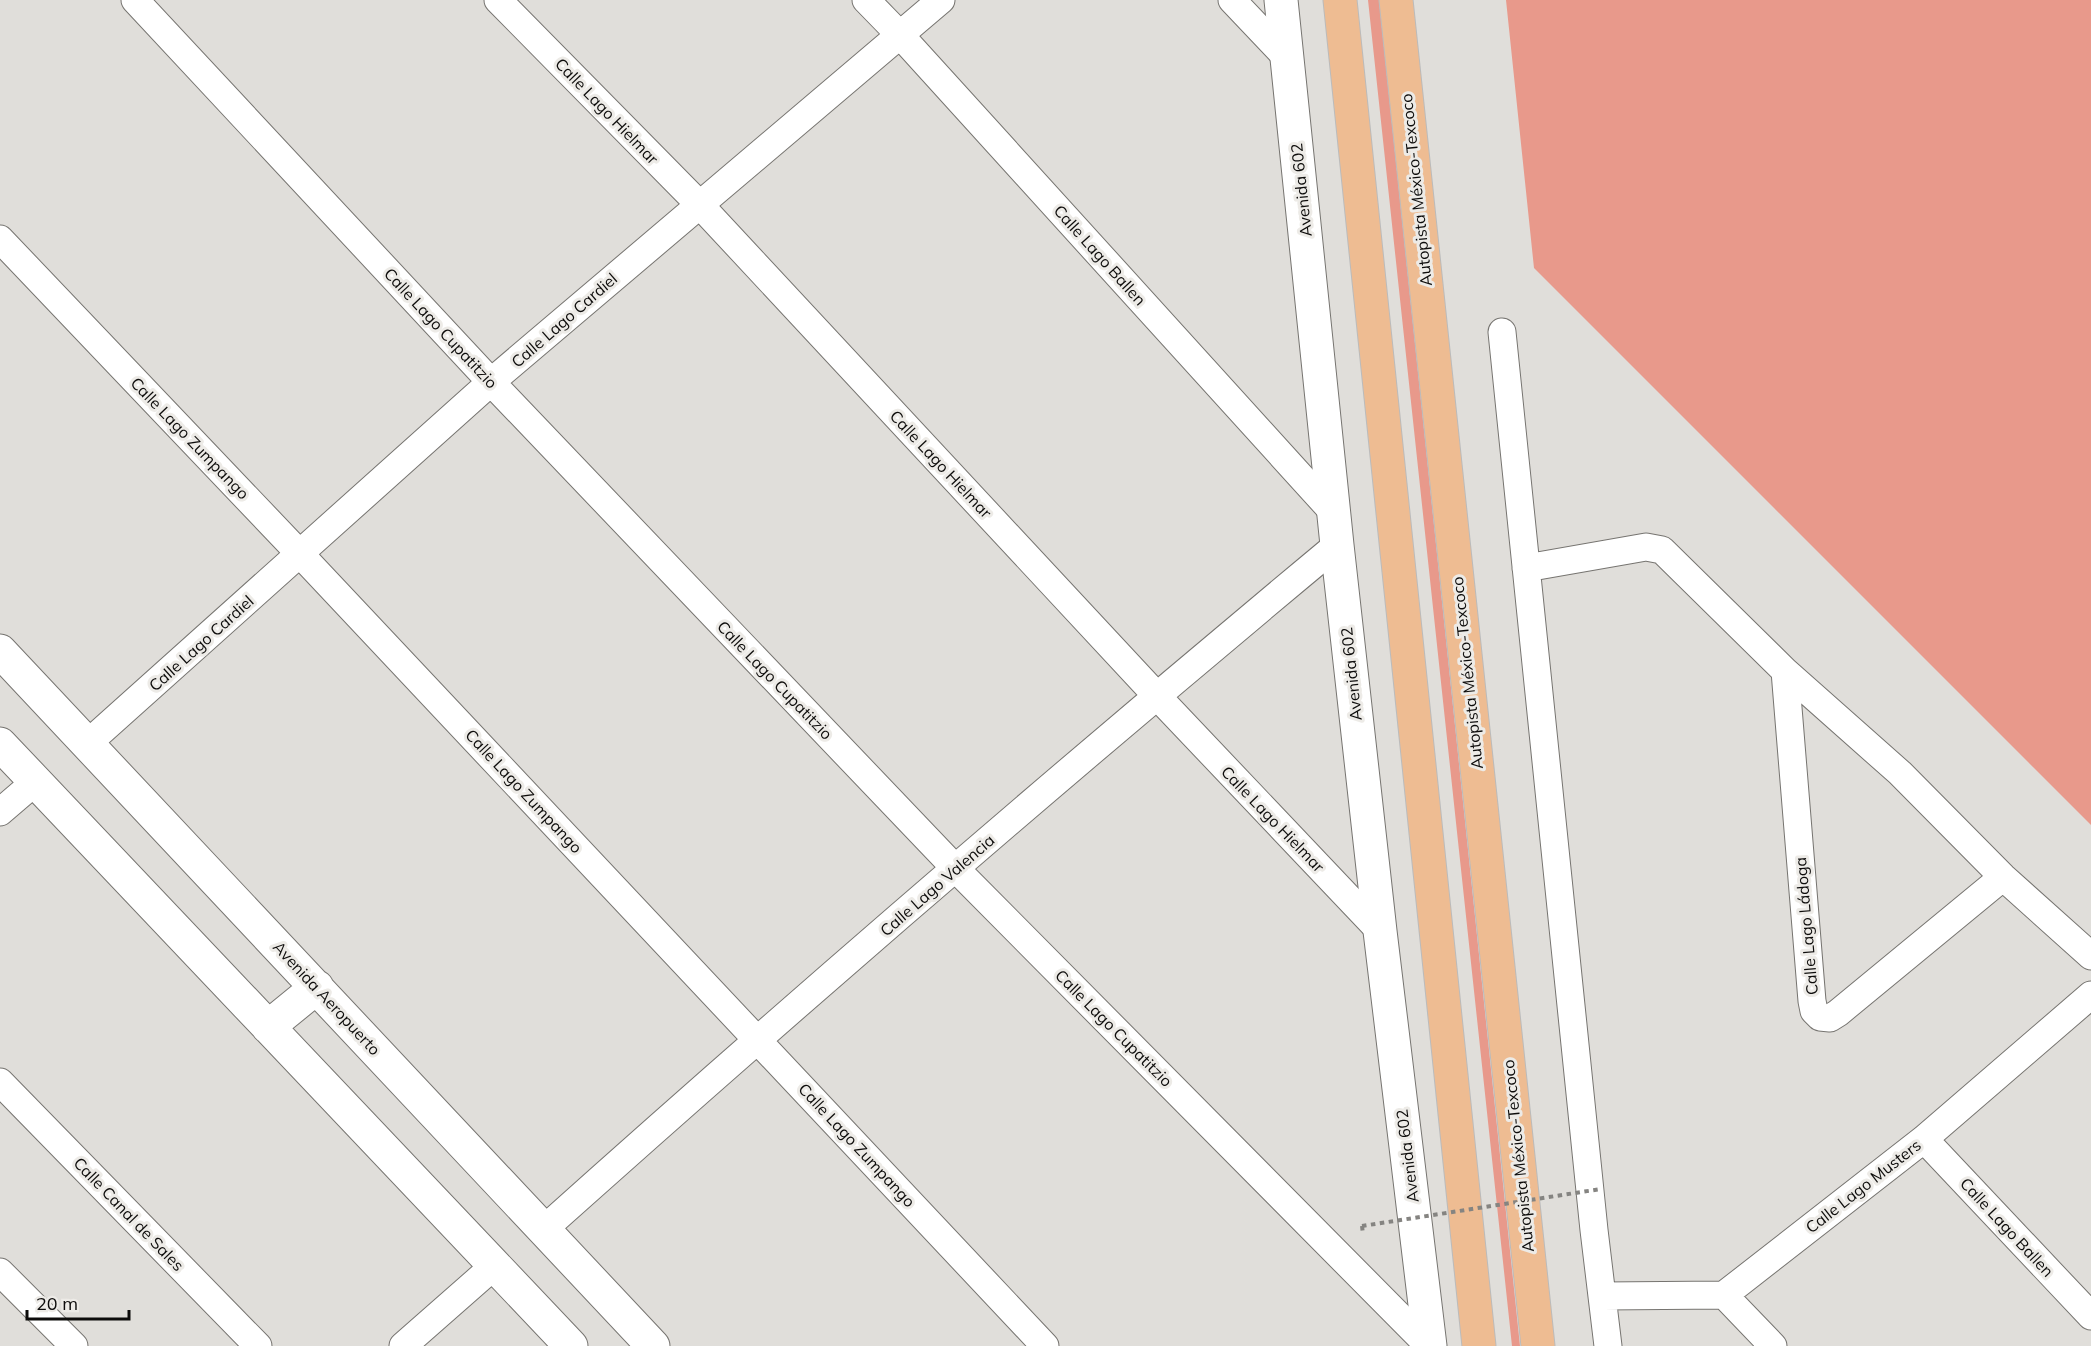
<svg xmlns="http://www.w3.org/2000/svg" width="2091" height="1346" viewBox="0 0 2091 1346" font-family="Mulish,sans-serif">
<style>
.grass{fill:#e8998b}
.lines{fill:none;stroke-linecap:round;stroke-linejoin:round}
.street-casing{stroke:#767470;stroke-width:29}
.secondary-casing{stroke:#767470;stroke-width:35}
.primary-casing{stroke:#bbb;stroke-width:35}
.path{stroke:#858481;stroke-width:4;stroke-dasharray:4.5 4.5;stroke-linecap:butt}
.street{stroke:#fff;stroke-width:27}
.secondary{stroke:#fff;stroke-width:33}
.primary{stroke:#eebc92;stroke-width:33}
.path-bridge{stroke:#858481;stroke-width:4;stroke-dasharray:4.5 4.5;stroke-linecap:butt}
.labels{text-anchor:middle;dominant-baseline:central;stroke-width:6;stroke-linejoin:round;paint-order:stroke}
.street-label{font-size:16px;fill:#0d0c0b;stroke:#edebe7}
</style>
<rect width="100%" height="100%" fill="#e0deda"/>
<!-- grass -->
<path class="grass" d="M1368,0H1379L1520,1346H1512Z
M1506,0H2091V825L1534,268Z"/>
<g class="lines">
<!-- street casing -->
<g class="street-casing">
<path id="street" d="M135,0L491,382L956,869L1429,1346
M498,0L699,204L1156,695L1380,931
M866,0L901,36L1333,512
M1232,0L1287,58
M0,239L301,555L1045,1346
M1502,332L1594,1230L1608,1346
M1526,568L1646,547L1662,550L1785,671L1900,773L2003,877L2091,956
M1785,671L1812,1001L1814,1011L1820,1017L1830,1018L1838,1013L2003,877
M87,744L491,382L941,0
M0,812L35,782
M0,1082L258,1346
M1924,1139L2091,1316
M543,1230C803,997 1068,769 1337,545
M0,1272L74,1346
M1724,1295L1773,1346
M1603,1296L1724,1295L1924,1139L2091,995
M403,1346L495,1265"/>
</g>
<!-- secondary casing -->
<g class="secondary-casing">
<path id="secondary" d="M1281,0L1337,545L1380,931L1430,1346
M0,651L653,1346
M0,744L571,1346
M268,1027L317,987"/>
</g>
<!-- primary casing -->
<g class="primary-casing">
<path id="primary" d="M1340,0L1479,1346
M1396,0L1538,1346"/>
</g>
<!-- path -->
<path class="path" d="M1362,1226L1363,1234"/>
<!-- street -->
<use href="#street" class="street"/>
<!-- secondary -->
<use href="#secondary" class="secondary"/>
<!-- primary -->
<use href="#primary" class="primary"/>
<!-- path-bridge -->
<path class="path-bridge" d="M1362,1226L1601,1189"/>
</g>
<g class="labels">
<!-- street labels -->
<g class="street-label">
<text transform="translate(607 111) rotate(46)">Calle Lago Hielmar</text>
<text transform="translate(1301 190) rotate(-96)">Avenida 602</text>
<text transform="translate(1416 190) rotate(-96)">Autopista México-Texcoco</text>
<text transform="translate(1100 255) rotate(48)">Calle Lago Ballen</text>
<text transform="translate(564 320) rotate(-41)">Calle Lago Cardiel</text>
<text transform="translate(441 328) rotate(47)">Calle Lago Cupatitzio</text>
<text transform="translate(190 438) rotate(46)">Calle Lago Zumpango</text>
<text transform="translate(941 464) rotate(47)">Calle Lago Hielmar</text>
<text transform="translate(201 643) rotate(-42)">Calle Lago Cardiel</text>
<text transform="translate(1467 673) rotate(-96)">Autopista México-Texcoco</text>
<text transform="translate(1351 674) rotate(-96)">Avenida 602</text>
<text transform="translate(775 680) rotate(46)">Calle Lago Cupatitzio</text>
<text transform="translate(524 791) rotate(47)">Calle Lago Zumpango</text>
<text transform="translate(1273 819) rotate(46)">Calle Lago Hielmar</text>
<text transform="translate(937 885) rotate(-41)">Calle Lago Valencia</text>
<text transform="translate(1806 926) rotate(-95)">Calle Lago Ládoga</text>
<text transform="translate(327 998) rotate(47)">Avenida Aeropuerto</text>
<text transform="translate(1114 1028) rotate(45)">Calle Lago Cupatitzio</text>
<text transform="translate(857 1145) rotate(47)">Calle Lago Zumpango</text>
<text transform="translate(1407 1156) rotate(-97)">Avenida 602</text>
<text transform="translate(1518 1156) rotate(-96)">Autopista México-Texcoco</text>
<text transform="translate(1863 1186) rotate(-38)">Calle Lago Musters</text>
<text transform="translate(129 1214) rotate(46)">Calle Canal de Sales</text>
<text transform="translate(2007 1227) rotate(47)">Calle Lago Ballen</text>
</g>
</g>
<!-- scale -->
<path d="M27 1310v9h102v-9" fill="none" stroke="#0d0c0b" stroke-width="3"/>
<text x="36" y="1310" font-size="18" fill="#0d0c0b" stroke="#edebe7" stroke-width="4.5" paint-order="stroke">20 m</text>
</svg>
